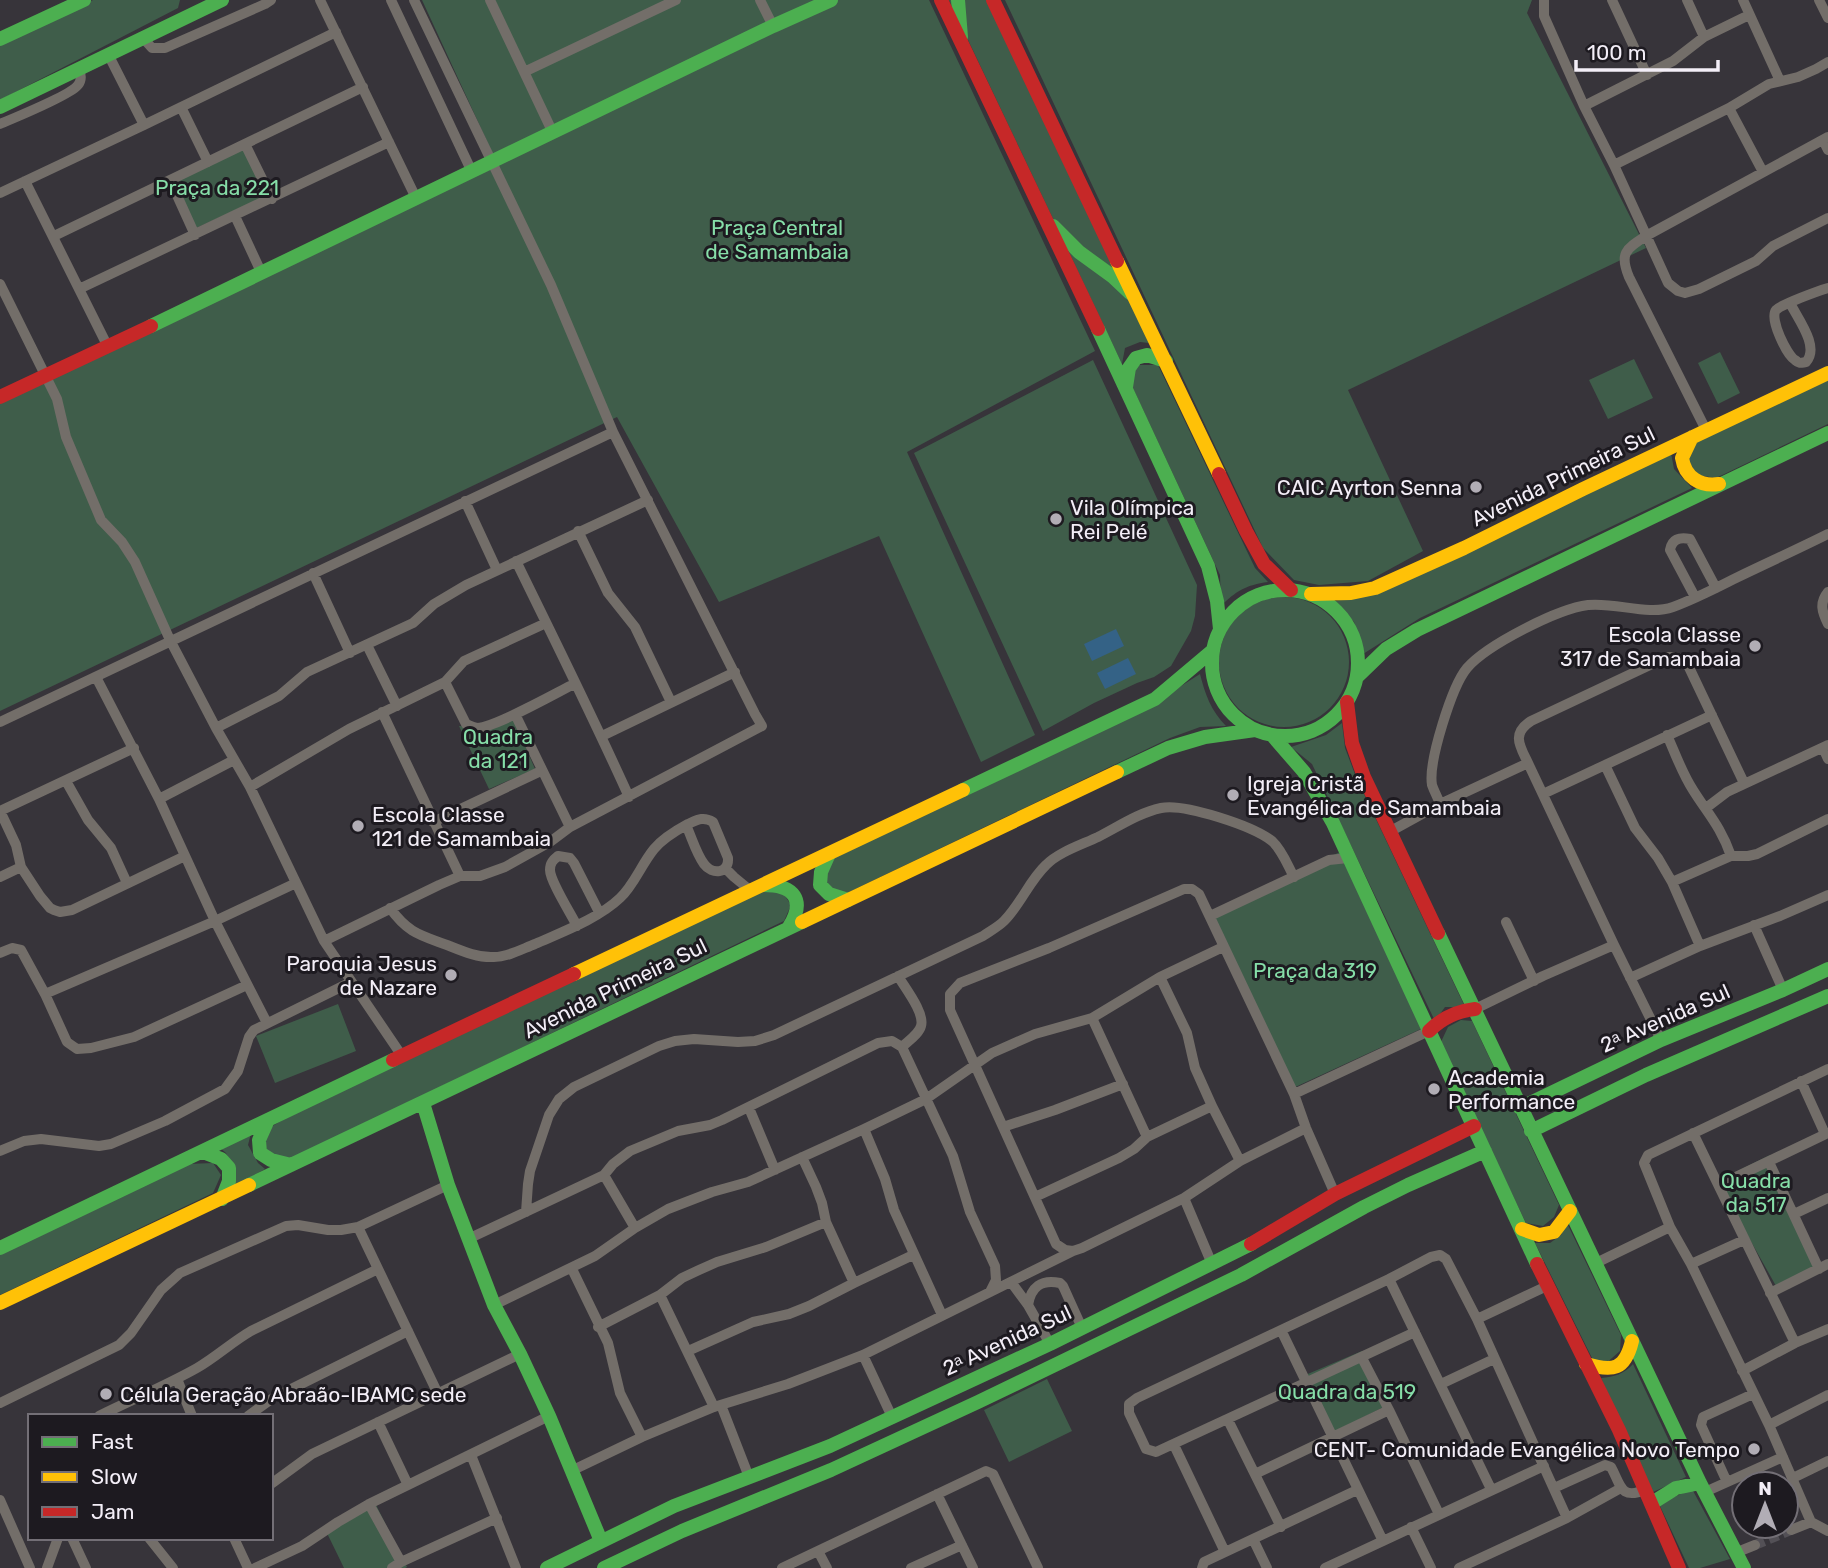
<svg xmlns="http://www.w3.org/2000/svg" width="1828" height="1568" viewBox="0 0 1828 1568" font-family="Rubik,sans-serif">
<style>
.green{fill:#3f5d4a}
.water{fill:#346286}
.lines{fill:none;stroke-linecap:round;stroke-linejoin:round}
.street-tunnel{stroke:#535056;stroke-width:10;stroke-dasharray:10 5;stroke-linecap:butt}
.street{stroke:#736e69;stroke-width:10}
.fast{stroke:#4caf50;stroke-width:14}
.slow{stroke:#ffc107;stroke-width:14}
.jam{stroke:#c62828;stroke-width:14}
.poi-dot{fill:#b1adb5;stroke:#1d1a20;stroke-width:2.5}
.labels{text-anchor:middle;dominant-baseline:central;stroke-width:6;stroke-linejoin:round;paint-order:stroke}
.park-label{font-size:21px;fill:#86dea8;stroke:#1d1a20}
.street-label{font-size:21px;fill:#f3eef7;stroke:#1d1a20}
.poi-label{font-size:21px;fill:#f3eef7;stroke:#1d1a20;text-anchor:start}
</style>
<rect width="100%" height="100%" fill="#37343a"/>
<!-- green -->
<path class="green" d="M93,0H180L178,8L0,100V42Z
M422,0H929L1095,351L907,452L1035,735L981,762L879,536L719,602L617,417L0,711V403L497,163Z
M949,0H986L1149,343L1140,342L1125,348L1122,364Z
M1005,0H1532L1527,13L1646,248L1348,390L1423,551L1368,581L1319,585L1294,580L1263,548Z
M241,144L266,196L192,230L167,178Z
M1720,352L1740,393L1718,404L1698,363Z
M1634,359L1653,398L1608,419L1589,380Z
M1093,360L1197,585L1195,616L1191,631L1171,666L1154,677L1137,683L1094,703L1043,731L914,453Z
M1136,365H1158L1255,568L1268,582C1246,585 1236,591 1221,606L1220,575L1132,386Z
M1828,377V424L1716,478L1697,475L1688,460L1693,441Z
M1671,453L1674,469L1692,488L1420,618L1363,654L1354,622L1335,601L1375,594Z
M1219 662a65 65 0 1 1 130 0a65 65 0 1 1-130 0Z
M1200,674C1205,694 1211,711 1226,726L1200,727L1170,738L847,893L827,888L820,873L828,861L1159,700Z
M511,713L535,769L489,789L459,726L479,727Z
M1342,723L1345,748L1356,777L1465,1007H1445L1435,1021L1312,764L1291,747L1326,735Z
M1340,852L1423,1028L1291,1089L1208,913Z
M762,889L783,893L791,905L784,921L291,1159L269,1157L262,1143L266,1130L294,1113Z
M338,1004L356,1051L275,1083L256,1036Z
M1461,1020L1472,1021L1559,1205L1554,1217L1543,1226L1526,1223L1440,1044L1448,1027Z
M251,1133L248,1145L258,1163L265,1169L232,1188L236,1173L226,1153L219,1147Z
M1770,1155L1819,1265L1776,1286L1717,1181Z
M213,1163L221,1175L213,1193L0,1295V1252L188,1164Z
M1566,1221L1621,1335L1620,1351L1604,1365L1593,1360L1535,1243H1550L1561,1235Z
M1362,1351L1388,1405L1329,1434L1303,1376Z
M1633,1364L1686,1477L1653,1492L1601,1378C1614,1377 1624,1374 1633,1364Z
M1047,1379L1072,1431L1009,1462L984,1410Z
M1692,1489L1730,1559L1700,1568H1689L1659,1504Z
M373,1499L407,1567L405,1568H344L324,1527Z"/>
<!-- water -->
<path class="water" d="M1116,629L1124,646L1092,661L1084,644Z
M1128,658L1136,674L1105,689L1097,673Z"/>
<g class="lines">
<!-- street-tunnel -->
<path class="street-tunnel" d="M1755,1545L1791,1530"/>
<!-- street -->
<path class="street" d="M320,0L416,198
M391,0L472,172
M490,0L553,133
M760,0L773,26
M1544,0V16L1584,106L1614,165L1668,283L1678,291L1685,293L1699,289L1756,261L1773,246L1828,218
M1612,0L1647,75
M1687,0L1704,37
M1743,0L1780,81
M1819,0L1828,18
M143,38L152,48H165L265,4L271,0
M108,54L144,125
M524,72L676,0
M1584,106L1673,61L1704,37L1749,15
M181,107L208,162
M1729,108L1763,172
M0,124C14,118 71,95 78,85C82,80 81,74 79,69
M1823,140L1828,150
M245,144L272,199
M1614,165L1729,108L1769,84L1798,77L1816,69L1828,62
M170,180L195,235
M25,181L108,347
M0,193L144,125L336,32
M235,216L262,274
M54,236L363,87
M0,284L57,399L66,437L101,520L122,542L135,562L170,640L216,728L250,787L324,941L402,1056
M79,289L389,142
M1790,303C1798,319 1820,347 1806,362C1800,363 1800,364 1795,360C1787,355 1769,319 1776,310C1782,304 1818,291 1828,288
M1706,430L1629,277C1619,253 1626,249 1646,236L1828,137
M465,501L497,570
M578,531L608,593L635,627L671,702
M516,561C554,639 593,717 629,797
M313,573L350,653
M1828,592C1819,603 1822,612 1828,624
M1695,597L1670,550C1672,539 1679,537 1690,539L1716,588
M367,645L397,706
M96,677L159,799L215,921L267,1023
M445,682L466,724C471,726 472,727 477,728C494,728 556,693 574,684
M382,712L460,876
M515,714L570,827
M0,722L613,432
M216,728L279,696L307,672L413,623L434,604L466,585L648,500
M1667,735C1675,753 1682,773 1693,790C1708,814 1721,827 1731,856
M602,736L735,672
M1823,748L1828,759
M1605,765L1635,828L1658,858L1672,882L1700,946
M66,781L88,820L111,848L127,883
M250,787L349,729L445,682L464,661L546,623
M1543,794L1712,715
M159,799L234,760
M1440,804C1438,798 1434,791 1432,785C1428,762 1452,686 1467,668C1487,645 1557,609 1588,605C1616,602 1648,616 1673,607C1695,599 1716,588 1736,578C1767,563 1798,549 1828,534
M1706,808L1727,792L1828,745
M0,811L16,845L21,867L40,896L50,908L54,910L60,912L72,910L185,856
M0,811L134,748
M433,822L541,771
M1391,831L1440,804L1528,763
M725,868L734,877L751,891
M0,877L21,867
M1672,882L1731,856H1748L1757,854L1828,819
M390,908C408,933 420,935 447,945C462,951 478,958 494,957C508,957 522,949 535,944C562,932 598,919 620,898C634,885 641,865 654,849C663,838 675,831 688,824C697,820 703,816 713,822L728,858C729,874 712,875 704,864C696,853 692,838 686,825
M1210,916L1329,860L1348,858
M1506,922L1534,981
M1754,925L1783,990
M577,926C571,914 550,881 550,870C550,863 553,860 558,856L570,858L574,863L599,912
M324,941L439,885L460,876H480L505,867L550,842L570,827L762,726L755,714L613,432L551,285L414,0
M0,953L12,948L21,950L45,994L67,1042L77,1049L91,1048L134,1037L247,985
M898,976C905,988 925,1013 921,1026C919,1034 908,1041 902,1047
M1160,977L1187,1033L1195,1068L1212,1106L1240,1161
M1630,978L1700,946L1780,916L1828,895
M45,994L215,921L296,883
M1475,1009L1543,976L1614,945
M1092,1018L1147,1137
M1661,1040L1614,945L1528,763C1520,746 1511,734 1531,721L1667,657H1676L1686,661L1744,783
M1828,1069L1648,1155L1644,1163L1670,1227L1691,1264L1769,1425L1811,1522L1828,1531
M1801,1081L1825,1134
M1294,1094L1429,1031
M749,1108L775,1170
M1003,1127L1055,1110L1123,1084
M864,1129L885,1179L894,1210L942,1315
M1693,1133L1795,1343
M0,1151L24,1141L41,1139L99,1146L111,1144L165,1121L225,1089L238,1071L249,1037L254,1030L351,982
M802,1157L816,1187L822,1203L826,1222L854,1283
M1769,1162L1819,1269
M604,1175L635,1228
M1719,1185L1828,1133
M1035,1197L1119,1158L1134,1149L1147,1137L1212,1106
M1184,1198L1212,1264
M526,1212L528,1184L530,1171L549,1115L559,1099L574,1087L659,1046L675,1041L694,1039L738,1042L755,1041L774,1035L983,936C990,931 998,927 1004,921C1021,904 1029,881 1046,865C1059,852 1081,845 1098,837C1118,827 1138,813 1161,808C1184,803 1253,826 1272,841C1282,850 1288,866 1294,877
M1794,1214L1828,1198
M358,1227L438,1394
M468,1239L604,1175L613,1164L630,1151L678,1131L710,1125L722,1120L878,1043L892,1041L902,1047L953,1156L970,1212L995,1266L996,1280L990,1292
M1073,1251L1065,1250L1056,1244L950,1010V994L960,983L1049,948L1184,889H1192L1199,894L1294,1094L1306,1128L1335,1194
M1596,1263L1670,1227
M1691,1264L1744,1240
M572,1269L608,1343L620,1393L642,1437
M1389,1279L1491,1489
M1011,1282L1028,1305L1050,1344
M1770,1293L1828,1264
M660,1295L714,1407
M494,1305L595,1256L635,1228L668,1209L712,1192L748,1182L864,1129L926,1099L992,1053L1035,1034L1092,1018L1160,977L1223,947
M1028,1305C1031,1287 1041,1279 1060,1283L1063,1286L1082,1328
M1477,1319L1547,1286
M598,1327L660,1295L682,1278L699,1270L717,1262L766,1247L826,1222
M1281,1330L1383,1541
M1415,1332L1156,1452L1146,1449L1129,1413V1404L1137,1398L1389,1279L1431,1257L1440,1255L1446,1259L1477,1319L1567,1518
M688,1351L753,1322L789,1314L809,1306L854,1283L913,1255
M863,1355L892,1417
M1362,1358L1389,1410L1439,1514
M1742,1371L1795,1343L1828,1329
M177,1379L192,1416
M1441,1384L1494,1359
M0,1403L119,1345L131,1333L161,1290L180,1273L286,1226L298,1225L328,1230H341L358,1227L448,1185
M721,1405L749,1477
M99,1416C131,1400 165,1386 197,1368C216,1357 232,1342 251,1331L378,1269
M248,1416L273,1398L408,1331
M1228,1420L1281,1527
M378,1422L408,1485
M1769,1425L1828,1395
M1174,1445L1225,1552
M471,1455L516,1568
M1688,1458L1711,1447
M571,1471L642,1437L714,1407L788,1384L863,1355L1073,1251L1082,1248L1184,1198L1240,1161L1306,1128
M1255,1474L1389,1410
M1793,1478L1828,1461
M1727,1482L1701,1425L1703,1417L1753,1394
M271,1484L312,1454L520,1354
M1554,1488L1605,1465L1611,1467C1621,1485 1620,1500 1645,1490
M1705,1492L1783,1457
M937,1494L973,1568
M0,1500L30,1568
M369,1504L401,1562
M1411,1527L1431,1568
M1791,1530L1811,1522
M72,1538L86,1568
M149,1538L173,1568
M234,1538L248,1568
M1253,1539L1267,1568
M818,1551L827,1568
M1735,1553L1755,1545
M47,1568L58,1538
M255,1568L302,1546L338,1522L369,1504L549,1416
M392,1568L401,1562L497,1518
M782,1568L986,1471L993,1474L1038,1568
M911,1568L962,1545
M1202,1568L1204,1562L1357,1490
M1325,1568L1544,1466
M1459,1568L1567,1518L1621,1488"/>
<!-- fast -->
<path class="fast" d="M958,0L961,37
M0,39L84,0
M0,107L222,0
M1053,226L1079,252L1112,276L1130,293
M151,326L773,26L831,0
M1098,329L1208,566L1217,601L1220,629
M1126,387L1129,368L1136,358L1147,355L1166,361
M1212 663a73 73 0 1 1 146 0a73 73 0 1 1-146 0Z
M1357,677L1386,649L1417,630L1828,433
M1272,735L1304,772L1333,823L1537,1264
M1117,772L1168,748L1205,737L1255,730
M963,790L1155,699L1212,651
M829,854L821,872L820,885L829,894L848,900
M764,885C794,885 806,900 789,927
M1438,933L1700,1483L1744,1568
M423,1103L448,1185L494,1305L520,1354L549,1416L601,1541
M1520,1108L1661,1040L1783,990L1828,969
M268,1120L259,1140L260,1153L271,1160L291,1165
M1531,1131L1646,1075L1828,996
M203,1152L221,1159L229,1168V1181L222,1199
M249,1185L802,922
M0,1248L393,1060
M1652,1503L1676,1488L1700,1483
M547,1568L674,1506L830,1446L1050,1344L1251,1244
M604,1568L682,1531L831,1470L978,1402L1241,1275L1364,1207L1408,1185L1485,1151"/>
<!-- slow -->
<path class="slow" d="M1117,261L1219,474
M1692,437L1682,458C1685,477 1700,487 1719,484
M1311,594L1351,593L1375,588L1464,548L1583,489L1828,373
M802,922L1117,772
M574,974L963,790
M1522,1229L1539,1235L1554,1232L1570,1211
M0,1303L249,1185
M1586,1364C1613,1372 1625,1370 1632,1341"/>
<!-- jam -->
<path class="jam" d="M941,0L1098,329
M993,0L1117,261
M0,397L151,326
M1219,474L1246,531L1264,564L1291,590
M1347,702L1352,743L1364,777L1438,933
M1429,1031C1442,1018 1456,1011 1475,1009
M393,1060L574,974
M1251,1244L1335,1194L1474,1126
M1537,1264L1619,1430L1679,1568"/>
</g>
<!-- markers -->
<g class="poi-dot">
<circle cx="1476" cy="487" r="7"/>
<circle cx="1056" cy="519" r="7"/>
<circle cx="1755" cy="646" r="7"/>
<circle cx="1233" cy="795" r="7"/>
<circle cx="358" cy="826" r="7"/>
<circle cx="451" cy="975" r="7"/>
<circle cx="1434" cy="1089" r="7"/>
<circle cx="106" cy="1394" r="7"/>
<circle cx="1754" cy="1449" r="7"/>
</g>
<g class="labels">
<!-- park labels -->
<g class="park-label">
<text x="217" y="187">Praça da 221</text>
<text x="777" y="227">Praça Central<tspan x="777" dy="24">de Samambaia</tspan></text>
<text x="498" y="736">Quadra<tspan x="498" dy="24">da 121</tspan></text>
<text x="1315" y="970">Praça da 319</text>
<text x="1756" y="1180">Quadra<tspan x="1756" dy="24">da 517</tspan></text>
<text x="1347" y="1391">Quadra da 519</text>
</g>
<!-- street labels -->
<g class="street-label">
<text transform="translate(1563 476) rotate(-26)">Avenida Primeira Sul</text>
<text transform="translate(615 988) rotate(-26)">Avenida Primeira Sul</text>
<text transform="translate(1665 1018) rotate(-24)">2ᵃ Avenida Sul</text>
<text transform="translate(1007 1340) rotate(-25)">2ᵃ Avenida Sul</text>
</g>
<!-- poi labels -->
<g class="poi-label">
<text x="1462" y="487" text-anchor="end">CAIC Ayrton Senna</text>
<text x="1070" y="507">Vila Olímpica<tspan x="1070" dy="24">Rei Pelé</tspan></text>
<text x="1741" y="634" text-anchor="end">Escola Classe<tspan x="1741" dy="24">317 de Samambaia</tspan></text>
<text x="1247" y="783">Igreja Cristã<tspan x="1247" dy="24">Evangélica de Samambaia</tspan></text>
<text x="372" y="814">Escola Classe<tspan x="372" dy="24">121 de Samambaia</tspan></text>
<text x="437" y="963" text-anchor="end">Paroquia Jesus<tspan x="437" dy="24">de Nazare</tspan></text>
<text x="1448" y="1077">Academia<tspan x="1448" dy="24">Performance</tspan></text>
<text x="120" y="1394">Célula Geração Abraão-IBAMC sede</text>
<text x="1740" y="1449" text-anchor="end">CENT- Comunidade Evangélica Novo Tempo</text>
</g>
</g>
<!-- legend -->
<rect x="28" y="1414" width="245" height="126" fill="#1d1a20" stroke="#736f76" stroke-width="2"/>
<rect x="42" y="1437" width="35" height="10" fill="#4caf50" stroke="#736f76" stroke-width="2"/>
<text x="91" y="1449" font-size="21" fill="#f3eef7">Fast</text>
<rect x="42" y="1472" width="35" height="10" fill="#ffc107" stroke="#736f76" stroke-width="2"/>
<text x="91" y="1484" font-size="21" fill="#f3eef7">Slow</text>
<rect x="42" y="1507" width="35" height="10" fill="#c62828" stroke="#736f76" stroke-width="2"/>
<text x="91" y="1519" font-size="21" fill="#f3eef7">Jam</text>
<!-- north arrow -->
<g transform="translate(1765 1505)"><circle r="33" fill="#1d1a20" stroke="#736f76" stroke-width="2"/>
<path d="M0-5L12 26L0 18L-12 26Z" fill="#b1adb5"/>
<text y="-10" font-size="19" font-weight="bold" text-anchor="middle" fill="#f3eef7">N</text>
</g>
<!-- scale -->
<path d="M1576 60v10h142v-10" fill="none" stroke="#f3eef7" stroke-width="3.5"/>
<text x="1587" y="60" font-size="21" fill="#f3eef7" stroke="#1d1a20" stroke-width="5" paint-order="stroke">100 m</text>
</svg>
